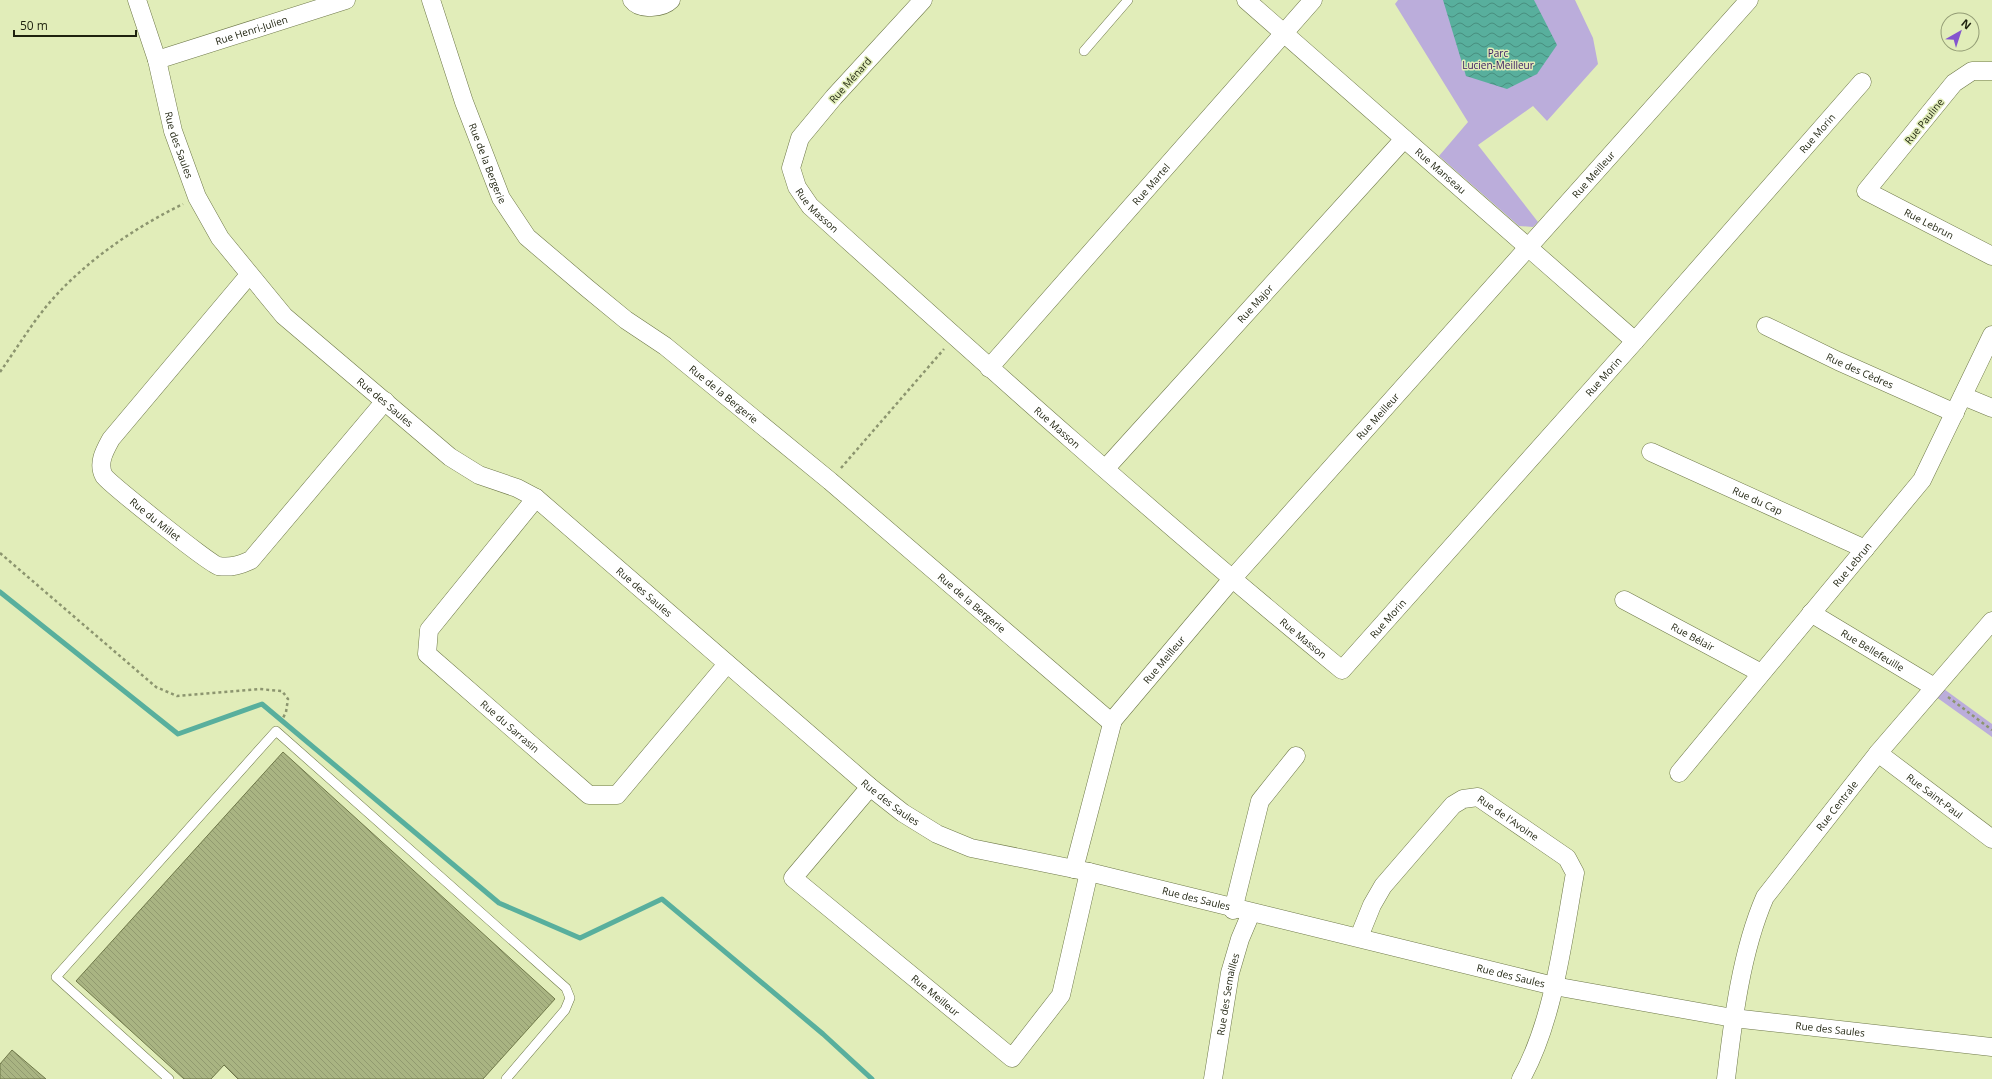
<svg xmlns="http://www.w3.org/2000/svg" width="1992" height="1079" viewBox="0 0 1992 1079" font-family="'Open Sans',sans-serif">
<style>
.green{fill:#bbaddb}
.water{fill:url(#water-waves)}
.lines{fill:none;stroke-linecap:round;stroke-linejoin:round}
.stream{stroke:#58af9d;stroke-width:5}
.building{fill:url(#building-back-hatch);stroke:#6f7849}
.service-casing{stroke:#6e7849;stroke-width:10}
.minor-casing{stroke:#6e7849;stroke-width:19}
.path{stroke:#8c956f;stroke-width:2.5;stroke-dasharray:3 3;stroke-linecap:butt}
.service{stroke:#fff;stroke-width:9}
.minor{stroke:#fff;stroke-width:18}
.labels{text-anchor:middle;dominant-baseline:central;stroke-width:3;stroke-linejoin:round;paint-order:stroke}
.street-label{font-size:10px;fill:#1e220e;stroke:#e1edb9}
.park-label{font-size:10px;fill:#381a61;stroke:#e1edb9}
</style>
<defs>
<pattern id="water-waves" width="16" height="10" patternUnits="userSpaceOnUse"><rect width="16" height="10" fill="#58af9d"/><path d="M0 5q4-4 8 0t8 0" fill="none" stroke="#488e7e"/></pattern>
<pattern id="building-back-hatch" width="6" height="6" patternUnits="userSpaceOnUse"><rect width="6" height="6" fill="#a9b482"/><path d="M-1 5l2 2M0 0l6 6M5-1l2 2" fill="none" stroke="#919a6f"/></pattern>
</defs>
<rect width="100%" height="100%" fill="#e1edb9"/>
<!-- green -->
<path class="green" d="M1398,0H1575L1593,38L1598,64L1547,121L1533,106L1478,145L1538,222L1533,227L1519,226L1439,156L1468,122L1395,4Z
M1937,684L1992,724V737L1932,694Z"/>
<!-- water -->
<path class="water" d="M1443,0H1534L1557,45L1537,74L1507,89L1466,76Z"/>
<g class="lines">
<!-- stream -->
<path class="stream" d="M0,592L178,734L262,704L499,903L580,938L662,899L823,1034L872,1079"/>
</g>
<!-- building -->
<path class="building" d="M283,752L555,999L483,1079H238L224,1065L211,1079H184L76,981Z
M12,1050L46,1079H0V1064Z"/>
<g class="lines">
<!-- service casing -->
<g class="service-casing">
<path id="service" d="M1084,51L1128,0
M169,1079L56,977L276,731L566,988L570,998L565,1010L506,1079"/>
</g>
<!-- minor casing -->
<g class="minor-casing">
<g id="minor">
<path id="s1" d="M137,0L157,60L173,131L197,197L220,238L284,316L450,457L479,475L517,488L536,498L870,787L903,813L937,834L971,848L1089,872L1554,986L1733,1018L1992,1047"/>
<path id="s2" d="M431,0L464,102L501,198L527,237L587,288L626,320L665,346L830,481L1112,723"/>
<path d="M632,0C640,11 663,8 671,0"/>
<path id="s3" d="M923,0L834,97L800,138L791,168L797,187L810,206C985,364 1160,521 1342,670L1635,341L1862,82"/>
<path id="s4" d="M1246,0L1635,341"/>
<path id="s5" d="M157,60L346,0"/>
<path id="s6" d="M1992,71H1972L1954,83L1866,191L1992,256"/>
<path id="s7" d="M249,275L111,439C105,450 97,463 104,476C110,484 211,565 218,566C231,568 240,565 251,560L385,401"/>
<path id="s8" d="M1766,326L1838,361L1955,413"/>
<path id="s9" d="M989,368L1313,0"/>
<path d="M1963,396L1992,408"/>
<path id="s10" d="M1651,452L1865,549"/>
<path id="s11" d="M1106,468L1404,139"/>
<path id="s12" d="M536,498L429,630L427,654L589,795H617L727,664"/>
<path id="s13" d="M1624,600L1761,673"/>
<path id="s14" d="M1811,613L1934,687"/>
<path id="s15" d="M1878,753L1992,839"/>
<path id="s16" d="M1679,773L1922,480L1992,335"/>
<path id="s17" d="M870,787L793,878L1012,1058L1061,995L1089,872"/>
<path id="s18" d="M1074,869L1113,720L1232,579L1749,0"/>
<path d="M1233,910L1260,801L1296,756"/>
<path id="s19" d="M1359,937L1372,905L1383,886L1453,805L1463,799L1478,797L1567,858L1575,873C1563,939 1554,1020 1521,1079"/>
<path id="s20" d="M1213,1079L1230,973L1240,939L1251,913"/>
<path id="s21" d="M1726,1079C1733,1020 1741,952 1765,897L1878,753L1992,621"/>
</g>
</g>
<!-- path -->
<path class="path" d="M0,372C15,351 29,328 45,308C81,264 132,229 183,204
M841,468L944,349
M0,553L156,687L177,696L259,689L282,691L288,699L286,712L282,720
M1948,697L1992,730"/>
<!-- service -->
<use href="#service" class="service"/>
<!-- minor -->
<use href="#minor" class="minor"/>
</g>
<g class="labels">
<!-- street labels -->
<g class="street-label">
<text stroke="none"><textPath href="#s5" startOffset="99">Rue Henri-Julien</textPath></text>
<text transform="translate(850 80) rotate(-48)">Rue Ménard</text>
<text transform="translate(1924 121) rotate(-51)">Rue Pauline</text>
<text stroke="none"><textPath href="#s3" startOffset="1682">Rue Morin</textPath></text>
<text stroke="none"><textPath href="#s1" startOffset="151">Rue des Saules</textPath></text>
<text stroke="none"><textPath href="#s2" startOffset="173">Rue de la Bergerie</textPath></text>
<text stroke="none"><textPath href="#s4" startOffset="259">Rue Manseau</textPath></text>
<text stroke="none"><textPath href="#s18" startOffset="881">Rue Meilleur</textPath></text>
<text stroke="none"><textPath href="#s9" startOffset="245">Rue Martel</textPath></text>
<text stroke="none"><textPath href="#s3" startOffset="267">Rue Masson</textPath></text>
<text stroke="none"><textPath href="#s6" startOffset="252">Rue Lebrun</textPath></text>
<text stroke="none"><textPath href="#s11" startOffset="222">Rue Major</textPath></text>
<text stroke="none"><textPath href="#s8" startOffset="104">Rue des Cèdres</textPath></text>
<text stroke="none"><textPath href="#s3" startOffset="1358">Rue Morin</textPath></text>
<text stroke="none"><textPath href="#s2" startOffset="509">Rue de la Bergerie</textPath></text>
<text stroke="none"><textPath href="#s1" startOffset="487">Rue des Saules</textPath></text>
<text stroke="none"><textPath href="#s18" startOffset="557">Rue Meilleur</textPath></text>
<text stroke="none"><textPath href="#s3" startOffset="591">Rue Masson</textPath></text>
<text stroke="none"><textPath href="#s10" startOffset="117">Rue du Cap</textPath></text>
<text stroke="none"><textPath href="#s7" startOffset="321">Rue du Millet</textPath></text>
<text stroke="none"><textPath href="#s16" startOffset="271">Rue Lebrun</textPath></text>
<text stroke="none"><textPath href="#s1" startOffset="811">Rue des Saules</textPath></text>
<text stroke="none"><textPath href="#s2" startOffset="833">Rue de la Bergerie</textPath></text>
<text stroke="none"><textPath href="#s3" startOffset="1034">Rue Morin</textPath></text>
<text stroke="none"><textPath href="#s13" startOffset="78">Rue Bélair</textPath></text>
<text stroke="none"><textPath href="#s3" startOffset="915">Rue Masson</textPath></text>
<text stroke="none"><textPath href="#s14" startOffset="72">Rue Bellefeuille</textPath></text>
<text stroke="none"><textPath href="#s18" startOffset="233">Rue Meilleur</textPath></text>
<text stroke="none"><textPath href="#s12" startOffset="304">Rue du Sarrasin</textPath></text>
<text stroke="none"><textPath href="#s15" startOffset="71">Rue Saint-Paul</textPath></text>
<text stroke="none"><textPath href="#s1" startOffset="1135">Rue des Saules</textPath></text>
<text stroke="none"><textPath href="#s21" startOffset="303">Rue Centrale</textPath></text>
<text stroke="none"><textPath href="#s19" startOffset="227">Rue de l'Avoine</textPath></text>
<text stroke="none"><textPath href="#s1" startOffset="1459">Rue des Saules</textPath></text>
<text stroke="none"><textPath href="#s1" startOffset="1783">Rue des Saules</textPath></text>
<text stroke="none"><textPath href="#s17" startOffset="304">Rue Meilleur</textPath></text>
<text stroke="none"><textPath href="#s20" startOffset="86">Rue des Semailles</textPath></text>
<text stroke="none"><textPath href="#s1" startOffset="2107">Rue des Saules</textPath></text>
</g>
<!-- park labels -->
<g class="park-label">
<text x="1498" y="53">Parc<tspan x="1498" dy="12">Lucien-Meilleur</tspan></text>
</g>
</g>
<!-- north arrow -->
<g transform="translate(1960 32) rotate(39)"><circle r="19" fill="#e1edb9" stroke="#939c75"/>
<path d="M0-3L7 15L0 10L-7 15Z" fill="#8455ce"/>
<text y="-6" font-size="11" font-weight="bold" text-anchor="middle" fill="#1e220e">N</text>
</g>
<!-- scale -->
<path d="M14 30v6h122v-6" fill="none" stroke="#1e220e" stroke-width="2"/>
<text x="20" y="30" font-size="12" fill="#1e220e" stroke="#e1edb9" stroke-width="3" paint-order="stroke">50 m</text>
</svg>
